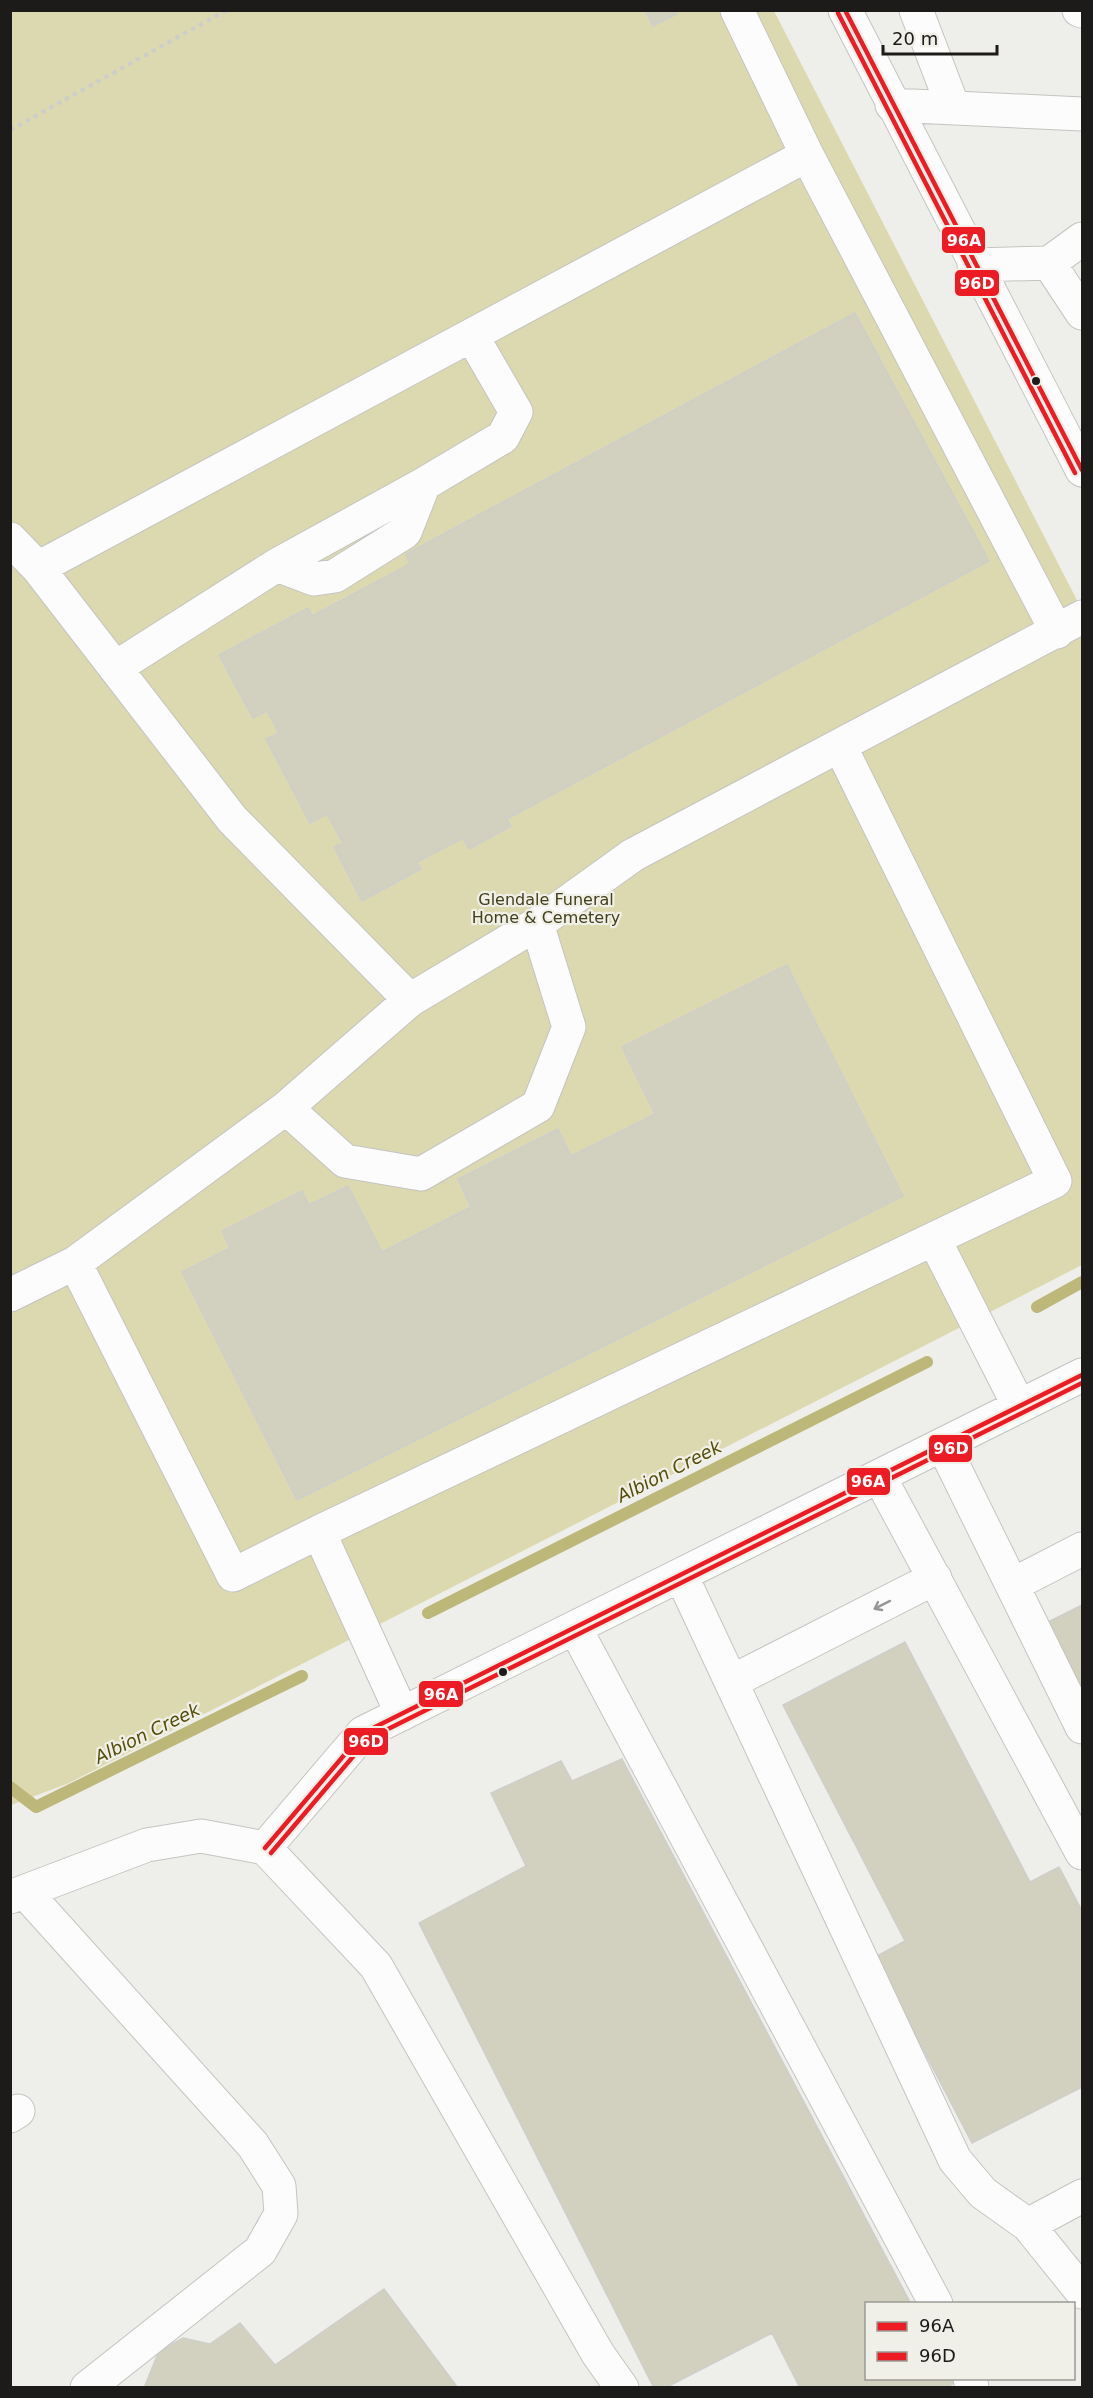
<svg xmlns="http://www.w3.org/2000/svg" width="1093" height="2398" viewBox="0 0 1093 2398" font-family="'DejaVu Sans',sans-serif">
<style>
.green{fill:#dcd9b1}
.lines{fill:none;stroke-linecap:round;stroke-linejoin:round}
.stream{stroke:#bdb779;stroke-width:12}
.building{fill:#d2d0be;stroke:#cececb;stroke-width:1.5}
.minor-casing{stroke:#c4c4c1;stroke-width:35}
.path{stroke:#cdcdcb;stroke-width:4;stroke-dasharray:4.5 4.5;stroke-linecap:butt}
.minor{stroke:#fcfcfc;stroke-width:33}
.bus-1-casing{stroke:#f0f0e8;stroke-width:9}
.bus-2-casing{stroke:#f0f0e8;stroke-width:9}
.bus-1{stroke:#ed1c24;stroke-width:4.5}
.bus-2{stroke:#ed1c24;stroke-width:4.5}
.oneway{stroke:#979796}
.bus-dot{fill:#1c1b19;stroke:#f0f0e8;stroke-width:2}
.labels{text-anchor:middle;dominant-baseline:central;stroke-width:4.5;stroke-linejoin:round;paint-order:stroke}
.park-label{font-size:16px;fill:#43401b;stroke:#f0f0e8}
.water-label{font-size:18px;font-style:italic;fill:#534d08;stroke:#f0f0e8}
.line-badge{stroke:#f0f0e8;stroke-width:2}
.badge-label{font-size:16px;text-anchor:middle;font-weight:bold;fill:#fff}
</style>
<rect width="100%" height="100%" fill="#eeeeea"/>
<!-- green -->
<path class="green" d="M11,11H774L1082,610V1265L69,1783L11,1805Z"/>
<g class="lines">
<!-- stream -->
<path class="stream" d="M1037,1307L1082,1282
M428,1613L927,1362
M10,1787L36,1807L302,1676"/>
</g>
<!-- building -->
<path class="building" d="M645,10H675L677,14L653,26Z
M855,313L989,561L507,819L511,826L469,849L463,838L417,862L421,869L362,901L334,847L343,843L327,814L310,823L266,739L279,733L267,711L253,718L219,655L308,608L312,616L410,564L406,554Z
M787,965L903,1196L297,1500L182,1272L230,1248L222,1231L302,1191L309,1205L348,1186L382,1252L471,1207L458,1179L558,1129L571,1156L655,1114L622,1047Z
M1082,1605V1707L1042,1625Z
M905,1642L1030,1882L1059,1867L1082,1911V2087L972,2143L875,1957L905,1941L783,1705Z
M622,1759L911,2304H866V2378H951L954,2383L946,2388H800L772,2333L665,2388H654L419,1923L526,1866L491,1793L561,1761L572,1781Z
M384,2289L458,2388H144L159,2351L183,2338L210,2344L240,2323L275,2365Z"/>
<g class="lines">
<!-- minor casing -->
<g class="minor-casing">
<path id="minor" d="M737,10L807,155L1057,632
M845,10L1082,470
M916,10L953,107
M1079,10L1082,11
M892,105L1082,114
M1049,263L1082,313
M974,265L1049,263L1082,239
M10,539L38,568L232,819L410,1000
M277,565L314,579L335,576L405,532L424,484
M38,568L807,155
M115,668L277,565L424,484L503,437L516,412L472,336
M286,1108L345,1161L421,1174L538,1106L569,1027L537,924
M934,1239L1019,1406
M75,1263L233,1575L319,1532L402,1714
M10,1295L75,1263L286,1108L410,1000L537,924L633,855L1082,617
M943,1445L1082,1727
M879,1476L1082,1853
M319,1532L1055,1181L840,746
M681,1575L955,2160L983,2193L1028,2225L1082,2196
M1012,1585L1082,1549
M575,1628L936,2304
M731,1682L935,1578
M265,1848L363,1733L1082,1375
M25,1892L253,2145L279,2186L281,2214L260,2251L87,2388
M10,1897L147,1845L201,1836L265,1848L376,1966L598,2354L622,2388
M10,2116L18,2111
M1028,2225L1082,2292
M970,2378L972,2388"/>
</g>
<!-- path -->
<path class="path" d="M10,130L227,10"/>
<!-- minor -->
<use href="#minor" class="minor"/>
<!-- bus-1 casing -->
<g class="bus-1-casing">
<path id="bus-1" d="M845,10L1082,470
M265,1848L363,1733L1082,1375"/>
</g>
<!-- bus-2 casing -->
<g class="bus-2-casing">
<path id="bus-2" d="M838,13L1075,473
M271,1853L368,1739L1082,1383"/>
</g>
<!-- bus-1 -->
<use href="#bus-1" class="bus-1"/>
<!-- bus-2 -->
<use href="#bus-2" class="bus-2"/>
</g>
<!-- one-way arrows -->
<defs><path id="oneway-shaft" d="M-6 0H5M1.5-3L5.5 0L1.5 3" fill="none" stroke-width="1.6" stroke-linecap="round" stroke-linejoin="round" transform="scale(1.5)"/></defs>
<use class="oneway" href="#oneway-shaft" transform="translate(882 1605) rotate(153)"/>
<!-- markers -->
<g class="bus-dot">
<circle cx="1036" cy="381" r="5"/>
<circle cx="503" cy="1672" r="5"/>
</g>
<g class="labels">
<!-- park labels -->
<g class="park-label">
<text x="546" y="899">Glendale Funeral<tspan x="546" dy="18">Home &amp; Cemetery</tspan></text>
</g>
<!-- water labels -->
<g class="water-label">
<text transform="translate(669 1471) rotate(-27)">Albion Creek</text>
<text transform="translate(147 1733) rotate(-26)">Albion Creek</text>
</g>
</g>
<g class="line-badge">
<rect x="941" y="226" width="45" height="28" rx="6" fill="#ed1c24"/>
<rect x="954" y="269" width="46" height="28" rx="6" fill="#ed1c24"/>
<rect x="928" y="1434" width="45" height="29" rx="6" fill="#ed1c24"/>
<rect x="846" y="1467" width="45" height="29" rx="6" fill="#ed1c24"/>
<rect x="418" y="1680" width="46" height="28" rx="6" fill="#ed1c24"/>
<rect x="343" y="1727" width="46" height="29" rx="6" fill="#ed1c24"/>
</g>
<g class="badge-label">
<text x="964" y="246">96A</text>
<text x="977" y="289">96D</text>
<text x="951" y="1454">96D</text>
<text x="868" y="1487">96A</text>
<text x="441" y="1700">96A</text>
<text x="366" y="1747">96D</text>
</g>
<!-- border -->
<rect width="1093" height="2398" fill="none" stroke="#1c1b19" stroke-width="24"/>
<!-- legend -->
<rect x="865" y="2302" width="210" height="78" fill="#f0f0e8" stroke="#9b9b95" stroke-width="1.5"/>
<rect x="877" y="2322" width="30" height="9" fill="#ed1c24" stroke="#9b9b95" stroke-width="1.5"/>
<text x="919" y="2332" font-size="18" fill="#1c1b19">96A</text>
<rect x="877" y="2352" width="30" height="9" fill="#ed1c24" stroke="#9b9b95" stroke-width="1.5"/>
<text x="919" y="2362" font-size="18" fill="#1c1b19">96D</text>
<!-- scale -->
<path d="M883 45v9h114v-9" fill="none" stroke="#1c1b19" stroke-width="3"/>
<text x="892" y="45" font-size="18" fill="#1c1b19" stroke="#f0f0e8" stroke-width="4.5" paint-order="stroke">20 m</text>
</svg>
